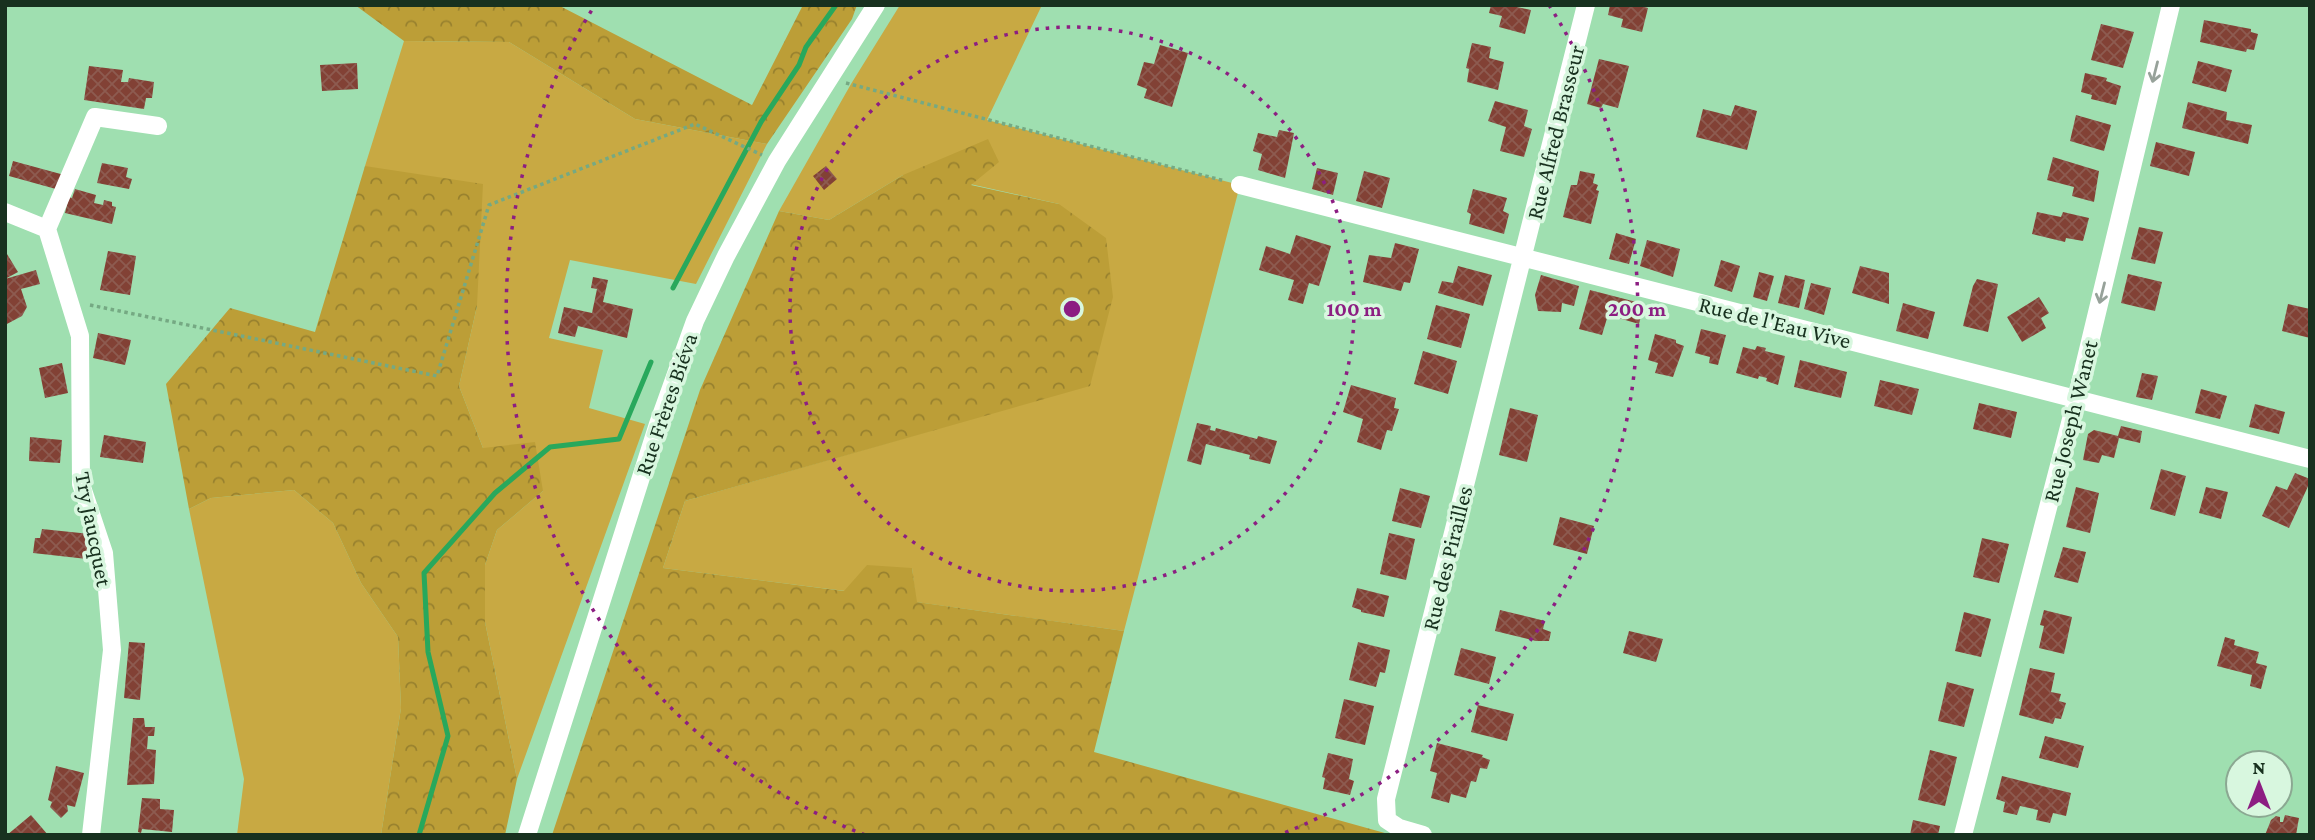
<svg xmlns="http://www.w3.org/2000/svg" width="2315" height="840" viewBox="0 0 2315 840" font-family="'Crimson Pro',serif">
<style>
.green{fill:#c8a943}
.forest{fill:url(#forest-crowns)}
.lines{fill:none;stroke-linecap:round;stroke-linejoin:round}
.stream{stroke:#28a85c;stroke-width:5}
.building{fill:url(#building-cross-hatch)}
.path{stroke:#75a983;stroke-width:3.5;stroke-dasharray:3.5 3.5;stroke-linecap:butt}
.minor{stroke:#fff;stroke-width:18}
.oneway{stroke:#97a29a}
.ring{fill:none;stroke:#8c1e82;stroke-width:3.5;stroke-dasharray:3.5 7}
.labels{text-anchor:middle;dominant-baseline:central;stroke-width:7;stroke-linejoin:round;paint-order:stroke}
.street-label{font-size:23px;fill:#18311f;stroke:#d8f7df}
.centre{fill:#8c1e82;stroke:#d8f7df;stroke-width:3.5}
.ring-label{font-size:21px;text-anchor:middle;font-weight:bold;fill:#8c1e82;stroke:#d8f7df;stroke-width:7;stroke-linejoin:round;paint-order:stroke}
</style>
<defs>
<pattern id="forest-crowns" width="20" height="18" patternUnits="userSpaceOnUse" patternTransform="scale(1.75)"><rect width="20" height="18" fill="#bc9e37"/><path d="M2 6a3 3 0 1 1 6 0M12 15a3 3 0 1 1 6 0" fill="none" stroke="#98812e"/></pattern>
<pattern id="building-cross-hatch" width="8" height="8" patternUnits="userSpaceOnUse" patternTransform="scale(1.75)"><rect width="8" height="8" fill="#824135"/><path d="M0 0l8 8M0 8l8-8" fill="none" stroke="#8d5b50"/></pattern>
</defs>
<rect width="100%" height="100%" fill="#9fdfb0"/>
<!-- green -->
<path class="green" d="M900,5H1042L987,120L1240,185L1124,631L916,602L912,568L845,591L663,568L685,501L1090,385L1059,204L970,184L903,175L829,220L779,211L851,84Z
M404,41L509,42L635,119L767,144L696,284L570,260L549,338L603,350L589,408L645,424L517,779L485,622V565L497,530L543,491L483,448L459,386L477,306L365,166Z
M294,490L333,523L361,583L398,637L401,708L381,835H237L244,779L189,509L211,498Z"/>
<!-- forest -->
<path class="forest" d="M355,5H558L752,105L803,5H857L852,19L767,144L635,119L509,42L404,41Z
M988,139L999,162L971,185L1059,204L1106,238L1113,297L1090,386L685,501L663,568L844,591L867,565L912,568L917,602L1124,631L1094,752L1392,835H552L700,390L779,211L829,220L903,175Z
M365,166L483,184L477,306L459,386L483,448L535,442L543,491L497,530L485,565V622L517,779L505,835H381L401,708L398,637L361,583L333,523L294,490L211,498L189,509L166,384L230,308L315,332Z"/>
<g class="lines">
<!-- stream -->
<path class="stream" d="M673,288L761,122L799,65L806,47L836,5
M419,835L448,736L428,652L424,573L495,493L550,447L619,439L651,362"/>
</g>
<!-- building -->
<path class="building" d="M1491,5H1508L1531,10L1525,34L1499,27L1502,16L1489,13Z
M1610,5H1638L1648,8L1642,32L1621,27L1623,19L1608,15Z
M2204,20L2251,29V32L2258,34L2254,50L2247,49L2246,52L2200,42Z
M2101,24L2134,32L2123,68L2091,60Z
M1472,43L1491,47L1489,58L1504,62L1498,90L1467,82L1469,69L1466,68Z
M1160,45L1188,53L1172,107L1144,98L1147,89L1137,85L1144,62L1154,64Z
M1599,59L1629,66L1618,108L1603,104L1601,108L1587,104Z
M2198,61L2232,70L2226,92L2192,83Z
M357,63L358,89L322,91L320,65Z
M89,66L123,70L121,82H128L129,78L154,82L152,98H146L144,109L84,100Z
M2085,73L2107,78L2106,81L2121,86L2116,105L2091,99L2092,95L2081,92Z
M1495,101L1528,110L1524,126L1532,129L1524,157L1500,151L1506,127L1488,121Z
M2188,102L2227,112L2226,120L2252,125L2248,144L2182,128Z
M1735,105L1757,111L1747,150L1696,137L1703,109L1731,116Z
M2076,115L2111,125L2104,151L2070,141Z
M1279,130L1294,133L1285,178L1258,170L1262,154L1253,151L1258,133L1277,137Z
M2156,142L2195,152L2189,176L2150,166Z
M2053,157L2099,171L2094,202L2072,196L2074,187L2047,180Z
M13,161L68,176L63,191L9,176Z
M102,163L128,168L126,177L132,179L129,189L97,183Z
M826,166L837,179L824,190L813,176Z
M1317,168L1338,173L1333,195L1312,189Z
M1364,171L1390,178L1382,208L1356,201Z
M1580,171L1595,174L1593,183L1598,185L1596,190L1599,191L1591,224L1563,217L1571,185H1577Z
M75,189L96,195L94,203L103,205L104,200L112,202V206L116,207L112,224L65,213L69,197L72,198Z
M1473,189L1507,198L1503,211L1509,214L1504,234L1469,224L1471,214L1467,212Z
M2037,212L2061,217L2063,212L2089,218L2083,241L2066,238L2065,242L2032,234Z
M2139,227L2163,232L2155,264L2131,259Z
M1616,233L1636,239L1629,264L1609,259Z
M1296,235L1331,246L1319,286L1309,283L1303,304L1288,300L1294,280L1259,270L1266,246L1290,254Z
M1647,240L1680,249L1673,277L1640,266Z
M1395,243L1419,249L1410,283L1404,282L1401,291L1363,282L1369,255L1391,258Z
M108,251L136,256L130,295L100,290Z
M7,254L18,272L5,279V255Z
M1721,260L1740,266L1732,292L1714,286Z
M1458,266L1492,275L1483,306L1438,293L1442,281L1453,283Z
M1860,266L1889,273V304L1852,293Z
M36,270L40,284L21,289L27,307L22,316L5,325V279Z
M1759,272L1774,276L1767,301L1753,297Z
M2128,274L2162,282L2155,311L2121,303Z
M1541,275L1579,286L1574,306L1562,303L1561,312L1538,311L1535,295Z
M1785,275L1805,280L1799,308L1778,303Z
M593,277L608,280L603,302L633,309L627,338L578,326L575,337L558,333L564,307L592,313L597,289L591,288Z
M1977,279L1998,284L1988,332L1963,326L1973,286Z
M1811,283L1831,288L1824,315L1804,309Z
M1590,290L1644,304L1639,324L1608,315L1602,335L1579,329Z
M2039,297L2049,313L2041,318L2046,328L2022,342L2007,317Z
M1903,303L1935,312L1928,339L1896,331Z
M2288,304L2310,309V338L2282,331Z
M1436,305L1470,314L1461,348L1427,339Z
M1701,329L1726,335L1718,365L1709,363L1710,357L1695,353Z
M98,333L131,340L125,365L93,358Z
M1655,334L1676,340V343L1684,346L1673,377L1655,373L1658,363L1648,360Z
M1757,346L1766,348L1765,351L1785,356L1778,385L1766,381L1767,378L1759,376L1758,379L1736,373L1743,347L1755,350Z
M1423,351L1457,361L1448,394L1414,384Z
M1800,360L1847,372L1841,398L1794,387Z
M62,363L68,393L45,398L39,368Z
M2142,373L2158,376L2152,400L2136,397Z
M1880,380L1919,389L1912,415L1874,406Z
M1351,385L1396,398L1394,408L1399,409L1392,431L1387,430L1381,450L1357,442L1363,419L1343,412Z
M2201,389L2227,396L2220,419L2195,413Z
M1979,403L2017,412L2011,438L1973,429Z
M2255,404L2285,412L2279,434L2249,427Z
M1510,408L1538,415L1527,462L1499,455Z
M1197,423L1211,426L1210,430L1215,431L1216,428L1257,439L1258,436L1277,441L1270,464L1249,459L1250,455L1206,444L1201,465L1187,461Z
M2121,426L2142,431L2140,443L2119,438L2114,458L2102,455L2099,463L2083,460L2088,434L2094,430L2118,436Z
M104,435L146,442L143,463L100,457Z
M30,437L62,440L60,463L29,461Z
M2161,469L2186,476L2175,516L2150,509Z
M2295,473L2310,479V482L2289,528L2262,516L2276,486L2287,490Z
M2076,487L2099,493L2090,533L2066,527Z
M2206,487L2228,492L2221,519L2199,513Z
M1400,488L1430,496L1421,528L1392,521Z
M1560,517L1594,526L1587,554L1553,545Z
M42,529L90,534L87,559L33,553L35,538H40Z
M1389,533L1415,539L1406,580L1380,574Z
M1982,538L2009,544L1999,583L1973,577Z
M2063,547L2086,552L2078,583L2054,577Z
M1357,588L1389,596L1384,617L1361,612V610L1352,607Z
M1500,610L1545,621L1543,629L1551,632L1549,641H1536L1495,631Z
M2044,610L2072,617L2064,654L2039,648L2044,626L2040,625Z
M1964,612L1991,619L1981,657L1955,651Z
M1629,631L1663,639L1656,662L1623,653Z
M2225,637L2235,640L2234,645L2259,652L2256,663L2267,666L2261,689L2250,686L2252,675L2217,666Z
M129,642L145,643L140,700L124,698Z
M1358,642L1390,650L1385,673L1380,672L1376,687L1349,680Z
M1461,648L1496,657L1489,684L1454,675Z
M2030,668L2055,673L2051,692L2061,694L2059,701L2066,703L2061,719L2055,718L2053,724L2019,715Z
M1947,682L1974,689L1964,727L1938,721Z
M1344,699L1374,706L1365,745L1335,738Z
M1478,705L1514,714L1507,741L1471,732Z
M133,718H144L145,727H155L154,736H148L147,749L156,750L154,784L127,785Z
M2045,736L2084,746L2078,768L2039,758Z
M1437,743L1483,755L1482,757L1490,760L1487,769L1480,768L1476,782L1471,781L1466,798L1451,794L1449,803L1431,798L1437,773L1430,771Z
M1930,750L1957,757L1945,806L1918,800Z
M1328,753L1353,759L1349,779L1354,781L1350,795L1323,789L1325,778L1322,777Z
M56,766L84,773L75,807L67,805L68,811L61,818L50,807L52,802L48,800Z
M2002,776L2071,793L2066,816L2053,813L2050,823L2036,820L2038,810L2020,806L2017,815L2003,812L2005,802L1996,799Z
M142,798L160,799V809L174,810L172,832L142,829L141,833L138,832Z
M31,815L48,835H7Z
M2285,815L2299,818L2296,835H2265L2271,820L2276,816L2280,817V822H2283Z
M1913,820L1940,826L1938,835H1910Z"/>
<g class="lines">
<!-- path -->
<path class="path" d="M846,83L1225,181
M90,305L437,376L489,205L695,124L762,155"/>
<!-- minor -->
<path class="minor" d="M1240,185L2310,459
M5,212L47,229L80,336L81,484L104,553L112,650L91,835
M47,229L95,117L158,126
M527,835L658,424L695,321L726,256L777,161L876,5
M1423,835L1399,828L1387,820L1386,799L1586,5
M1963,835L2076,400L2171,5"/>
</g>
<!-- one-way arrows -->
<defs><path id="oneway-shaft" d="M-6 0H5M1.5-3L5.5 0L1.5 3" fill="none" stroke-width="1.6" stroke-linecap="round" stroke-linejoin="round" transform="scale(1.75)"/></defs>
<g class="oneway">
<use href="#oneway-shaft" transform="translate(2155 72) rotate(104)"/>
<use href="#oneway-shaft" transform="translate(2102 293) rotate(104)"/>
</g>
<!-- distance rings -->
<g class="ring">
<circle cx="1072" cy="309" r="282"/>
<path d="M865 835A565 565 0 0 1 595 5M1549 5A565 565 0 0 1 1279 835"/>
</g>
<g class="labels">
<!-- street labels -->
<g class="street-label">
<text transform="translate(1555 132) rotate(-76)">Rue Alfred Brasseur</text>
<text transform="translate(1775 322) rotate(14)">Rue de l'Eau Vive</text>
<text transform="translate(666 404) rotate(-71)">Rue Frères Biéva</text>
<text transform="translate(2070 421) rotate(-76)">Rue Joseph Wanet</text>
<text transform="translate(94 529) rotate(79)">Try Jaucquet</text>
<text transform="translate(1447 558) rotate(-76)">Rue des Pirailles</text>
</g>
</g>
<circle cx="1072" cy="309" r="10" class="centre"/>
<g class="ring-label">
<text x="1354" y="316">100 m</text>
<text x="1637" y="316">200 m</text>
</g>
<!-- border -->
<rect width="2315" height="840" fill="none" stroke="#18311f" stroke-width="14"/>
<!-- north arrow -->
<g transform="translate(2259 784)"><circle r="33" fill="#d8f7df" stroke="#8ba892" stroke-width="2"/>
<path d="M0-5L12 26L0 18L-12 26Z" fill="#8c1e82"/>
<text y="-10" font-size="19" font-weight="bold" text-anchor="middle" fill="#18311f">N</text>
</g>
</svg>
